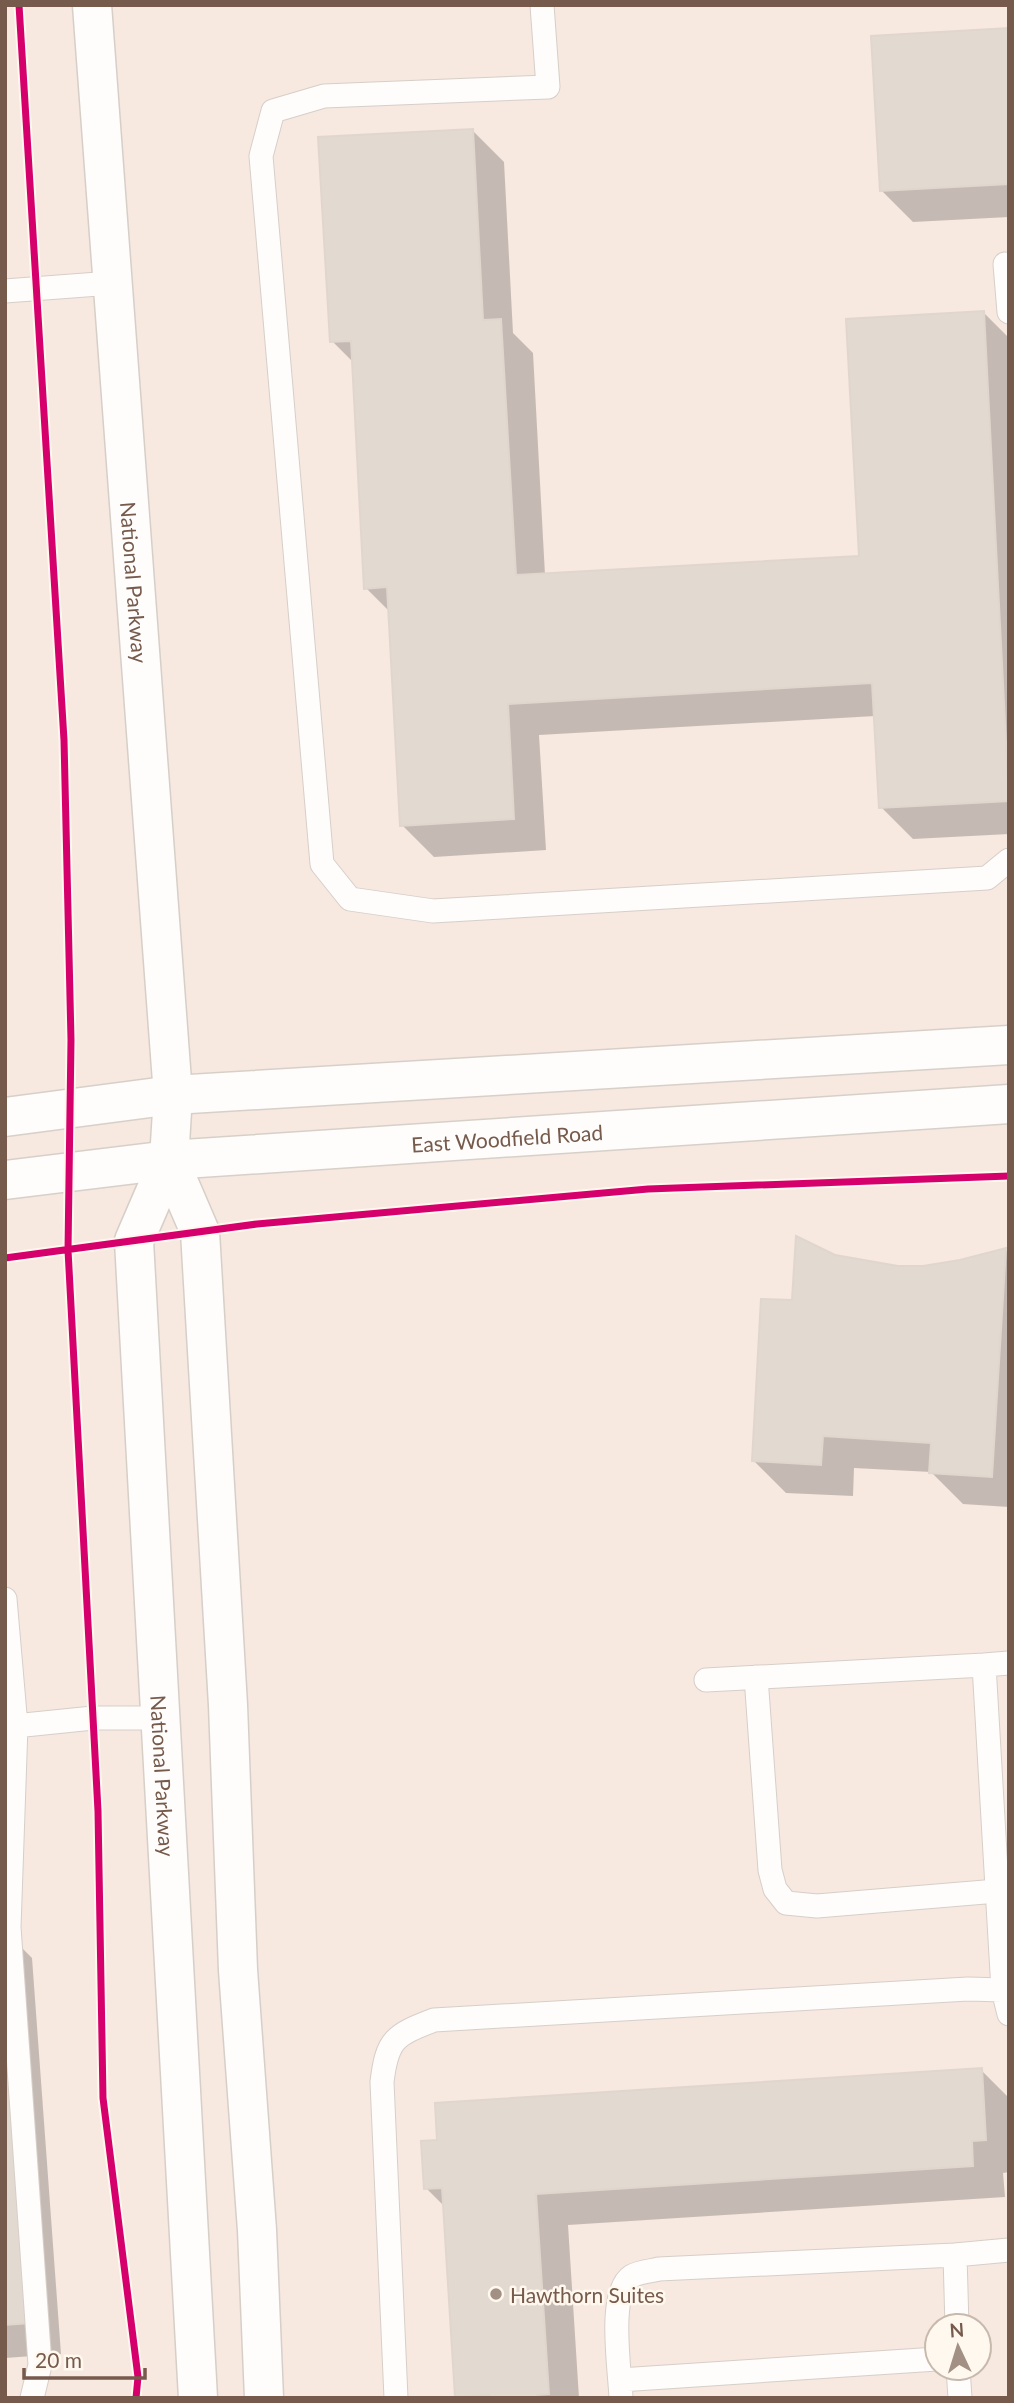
<svg xmlns="http://www.w3.org/2000/svg" width="1014" height="2403" viewBox="0 0 1014 2403" font-family="Lato,sans-serif">
<style>
.commercial{fill:#f7e8e0;fill-rule:evenodd}
.shadow{fill:#0003}
.building{fill:#e2d9d1;stroke:#e0d6ce;stroke-width:2}
.lines{fill:none;stroke-linecap:round;stroke-linejoin:round}
.lane-casing{stroke:#d6cfc8;stroke-width:25}
.street-casing{stroke:#d6cfc8;stroke-width:41}
.secondary-casing{stroke:#d7d0c8;stroke-width:41}
.lane{stroke:#fefdfc;stroke-width:23}
.street{stroke:#fefdfc;stroke-width:38}
.secondary{stroke:#fefdfc;stroke-width:38}
.cycleway-casing{stroke:#fff8ee;stroke-width:11}
.cycleway{stroke:#d6006c;stroke-width:7}
.poi-dot{fill:#a39084;stroke:#fff8ee;stroke-width:2.5}
.labels{text-anchor:middle;dominant-baseline:central;stroke-width:5;stroke-linejoin:round;paint-order:stroke}
.street-label{font-size:21px;fill:#765a4c;stroke:#fff8ee}
.poi-label{font-size:21px;fill:#765a4c;stroke:#fff8ee;text-anchor:start}
</style>
<rect width="100%" height="100%" fill="#f7f3ec"/>
<!-- commercial -->
<path class="commercial" d="M5,5H1009V2398H5ZM937,2326H979V2368H937Z"/>
<!-- shadow -->
<path class="shadow" d="M1009,30V217L913,222L881,190Z
M472,130L504,162L513,333L533,353L545,575L861,557L983,312L1009,338V834L913,839L881,807L875,716L539,735L546,850L434,857L402,825L390,612L366,588L354,363L332,341Z
M1005,1250L1009,1253V1507L963,1504L931,1472L854,1468L853,1496L786,1493L754,1461L794,1302L834,1256L866,1264L924,1268Z
M5,1931L32,1958L61,2354L5,2358Z
M981,2070L1009,2098V2172L1003,2173L1005,2197L568,2225L579,2398L457,2396L445,2207L426,2188Z"/>
<!-- building -->
<path class="building" d="M1009,28V184L880,191L871,36Z
M473,129L483,320L501,319L516,575L859,556L846,319L984,311L1009,801L879,808L872,683L508,704L514,819L400,826L387,587L364,589L351,341L330,342L318,137Z
M796,1236L835,1255L898,1266H923L960,1260L1006,1248L992,1477L929,1473L931,1443L823,1436L821,1465L752,1461L761,1299L792,1300Z
M5,1985L30,2323L5,2325Z
M982,2068L986,2140L972,2141L973,2166L536,2194L549,2394L537,2395V2398H489V2395L455,2397L442,2188L424,2189L421,2141L437,2140L435,2103Z"/>
<g class="lines">
<!-- lane casing -->
<g class="lane-casing">
<path id="lane" d="M542,5L548,87L324,96L273,111L261,156L322,864L350,899L433,911L987,878L1009,860
M1005,264L1009,312
M5,291L112,283
M5,1599L16,1726L9,1927L40,2365L32,2398
M984,1665L1009,1663
M756,1677L770,1870L775,1889L786,1903L817,1906L997,1891
M706,1680L984,1665L1003,1990
M5,1727L93,1718H160
M957,2326L955,2255L1009,2250
M958,2368L960,2398
M620,2380L937,2359
M396,2398L382,2082C387,2039 395,2035 434,2020L968,1989L1003,1990L1009,2014
M621,2398C620,2370 607,2292 632,2276C639,2272 651,2271 659,2269L955,2255"/>
</g>
<!-- street casing -->
<g class="street-casing">
<g id="street">
<path id="s1" d="M92,5L173,1095L169,1160L134,1241L198,2398"/>
<path d="M169,1160L200,1232L228,1705L238,1970L257,2230L264,2398"/>
</g>
</g>
<!-- secondary casing -->
<g class="secondary-casing">
<g id="secondary">
<path d="M5,1117L173,1095L1009,1045"/>
<path id="s2" d="M5,1180L169,1160L1009,1104"/>
</g>
</g>
<!-- lane -->
<use href="#lane" class="lane"/>
<!-- street -->
<use href="#street" class="street"/>
<!-- secondary -->
<use href="#secondary" class="secondary"/>
<!-- cycleway casing -->
<g class="cycleway-casing">
<path id="cycleway" d="M19,5L64,740L71,1040L68,1250L98,1811L103,2098L138,2377L136,2398
M5,1258L257,1224L648,1189L1009,1176"/>
</g>
<!-- cycleway -->
<use href="#cycleway" class="cycleway"/>
</g>
<!-- markers -->
<circle class="poi-dot" cx="496" cy="2294" r="7"/>
<g class="labels">
<!-- street labels -->
<g class="street-label">
<text stroke="none"><textPath href="#s1" startOffset="579">National Parkway</textPath></text>
<text stroke="none"><textPath href="#s2" startOffset="504">East Woodfield Road</textPath></text>
<text stroke="none"><textPath href="#s1" startOffset="1782">National Parkway</textPath></text>
</g>
<!-- poi labels -->
<g class="poi-label">
<text x="510" y="2294">Hawthorn Suites</text>
</g>
</g>
<!-- border -->
<rect width="1014" height="2403" fill="none" stroke="#765a4c" stroke-width="14"/>
<!-- north arrow -->
<g transform="translate(958 2347) rotate(356)"><circle r="33" fill="#fff8ee" stroke="#c8b9ad" stroke-width="2"/>
<path d="M0-5L12 26L0 18L-12 26Z" fill="#a39084"/>
<text y="-10" font-size="19" font-weight="bold" text-anchor="middle" fill="#765a4c">N</text>
</g>
<!-- scale -->
<path d="M24 2368v10h121v-10" fill="none" stroke="#765a4c" stroke-width="3.5"/>
<text x="35" y="2368" font-size="21" fill="#765a4c" stroke="#fff8ee" stroke-width="5" paint-order="stroke">20 m</text>
</svg>
